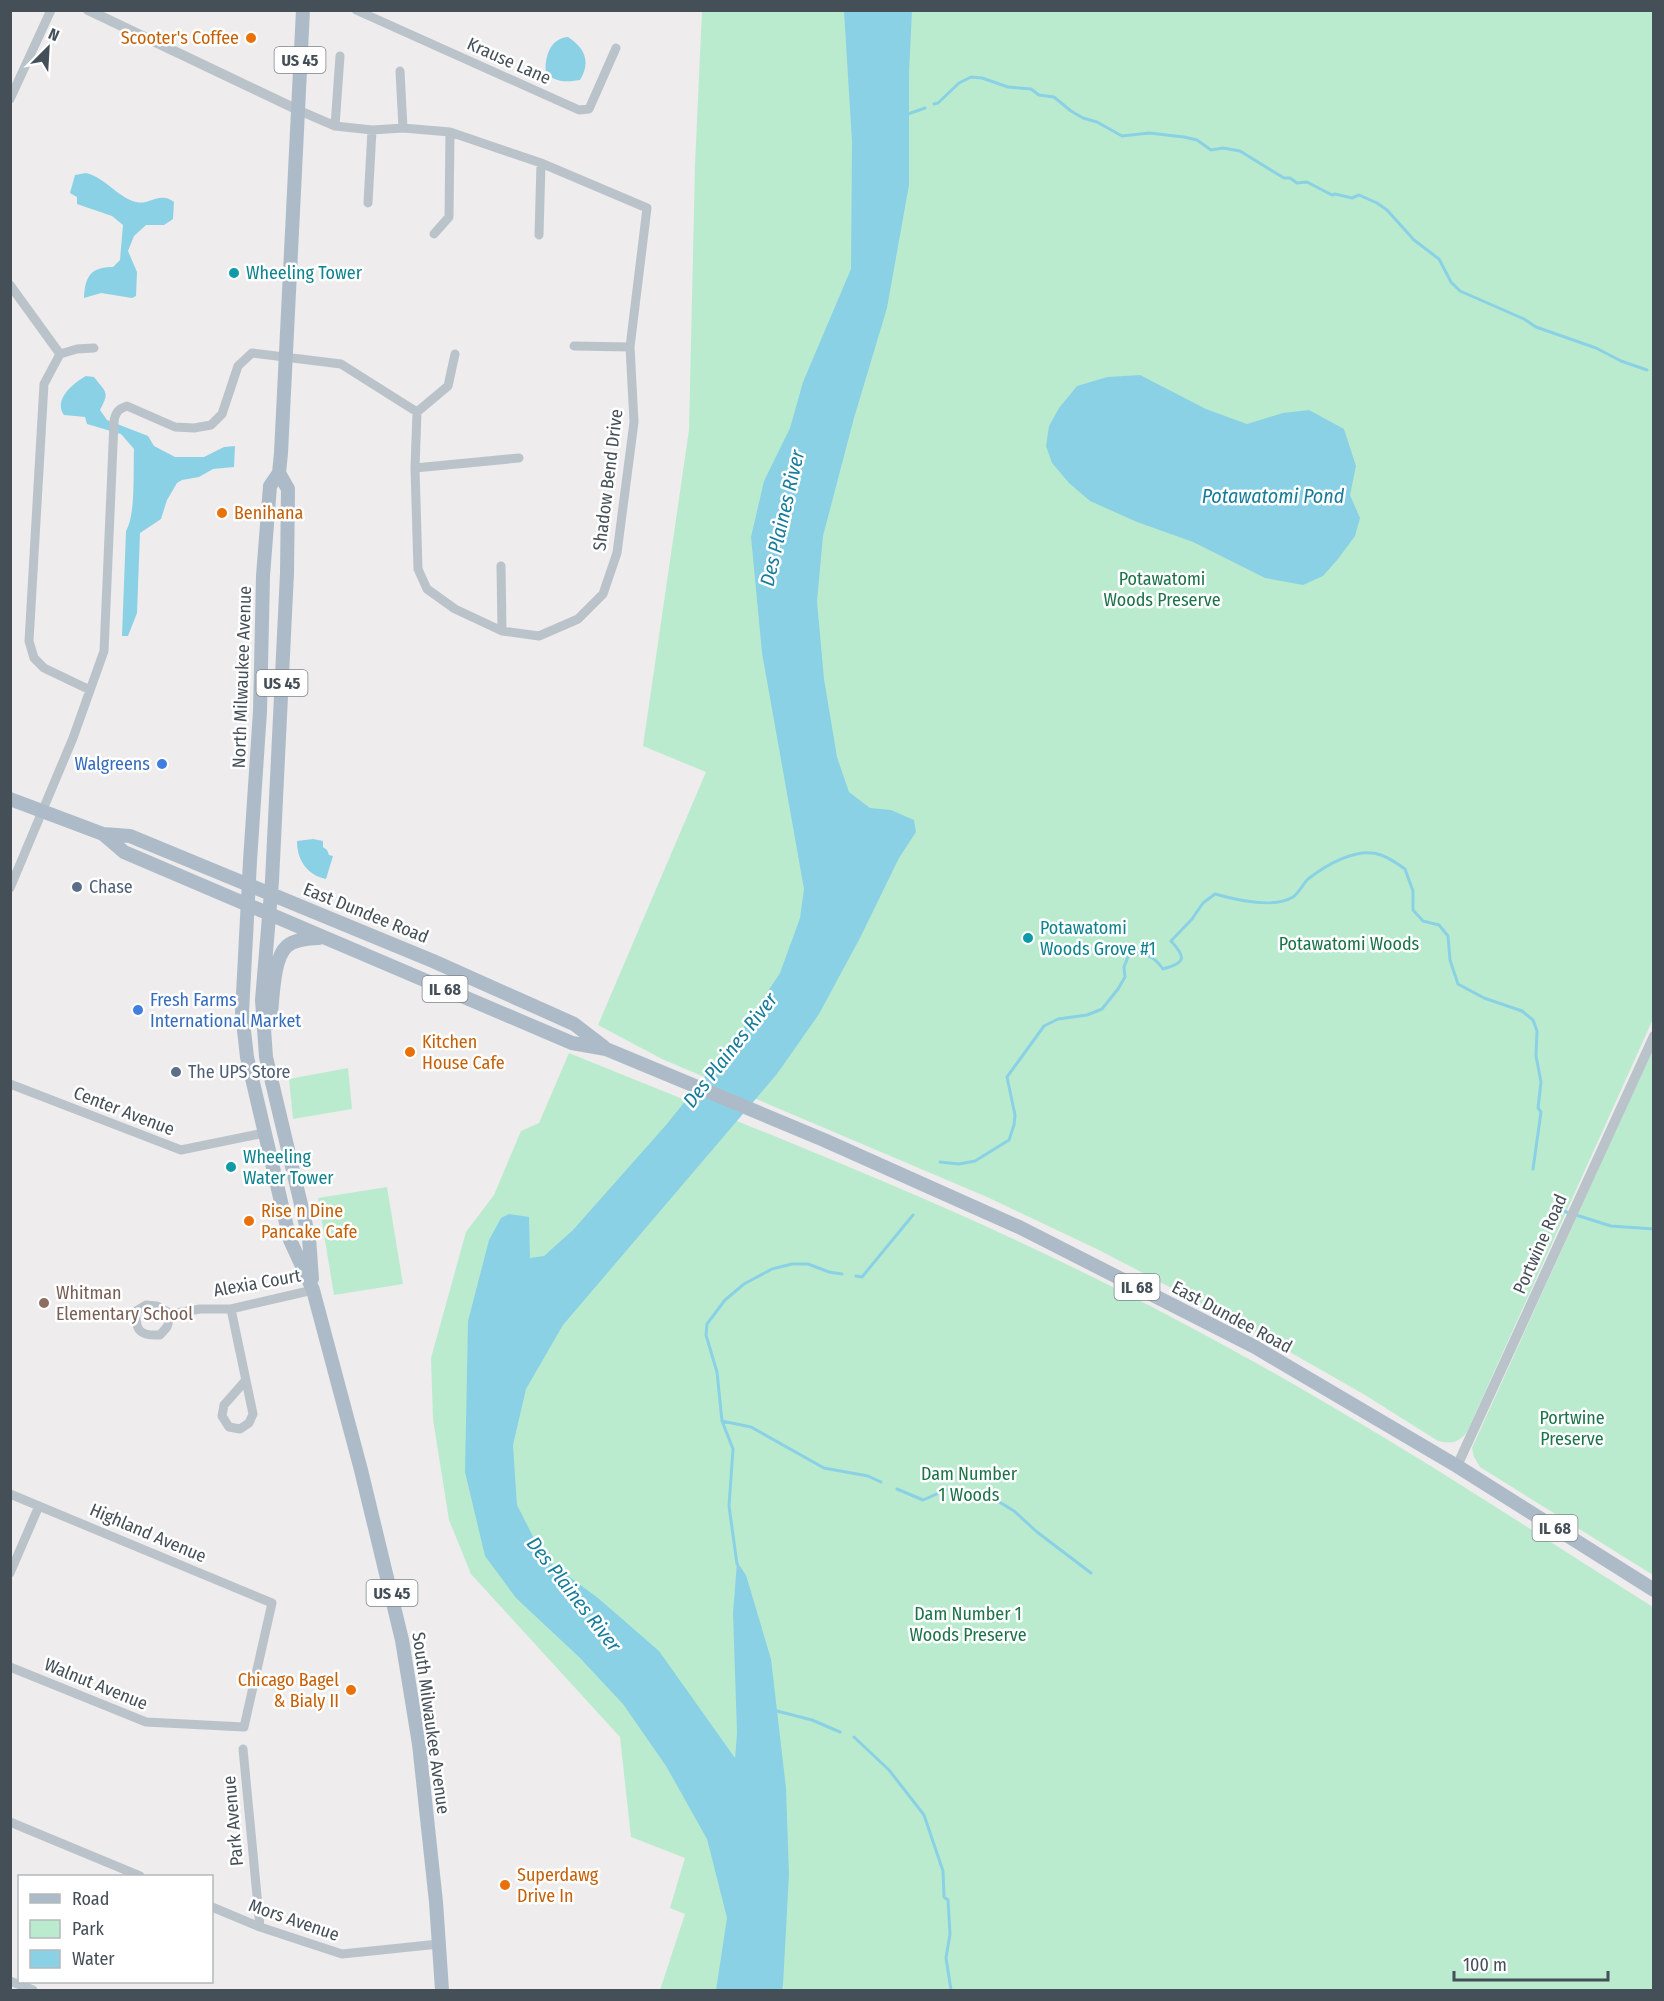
<svg xmlns="http://www.w3.org/2000/svg" width="1664" height="2001" viewBox="0 0 1664 2001" font-family="'Fira Sans Condensed',sans-serif">
<style>
.green{fill:#bbebcf}
.water{fill:#8bd1e5}
.lines{fill:none;stroke-linecap:round;stroke-linejoin:round}
.stream{stroke:#8bd1e5;stroke-width:3}
.minor{stroke:#bbc3ca;stroke-width:9}
.tertiary{stroke:#bbc3ca;stroke-width:10}
.primary{stroke:#adbbc9;stroke-width:14}
.food-dot{fill:#e8710a;stroke:#fff;stroke-width:2}
.culture-dot{fill:#0f9aa8;stroke:#fff;stroke-width:2}
.shop-dot{fill:#3f7fe0;stroke:#fff;stroke-width:2}
.service-dot{fill:#5c6f8a;stroke:#fff;stroke-width:2}
.education-dot{fill:#8d6e63;stroke:#fff;stroke-width:2}
.labels{text-anchor:middle;dominant-baseline:central;stroke-width:5;stroke-linejoin:round;paint-order:stroke}
.shield{fill:#fff;stroke:#7d848a;stroke-width:1.5}
.shield-label{font-size:16px;font-weight:bold;fill:#454f58}
.food-label{font-size:18px;fill:#c56008;stroke:#fff;text-anchor:start}
.street-label{font-size:18px;fill:#454f58;stroke:#fff}
.culture-label{font-size:18px;fill:#0d838f;stroke:#fff;text-anchor:start}
.park-label{font-size:18px;fill:#1c7349;stroke:#fff}
.shop-label{font-size:18px;fill:#366cbe;stroke:#fff;text-anchor:end}
.service-label{font-size:18px;fill:#4e5e75;stroke:#fff;text-anchor:start}
.education-label{font-size:18px;fill:#785e54;stroke:#fff;text-anchor:start}
.water-label{font-size:20px;font-style:italic;fill:#157c9b;stroke:#fff}
</style>
<rect width="100%" height="100%" fill="#eeecec"/>
<!-- green -->
<path class="green" d="M702,11H1653V1019L1467,1432C1458,1443 1451,1444 1438,1441L1365,1395L1244,1326L1099,1250L987,1197L662,1059L598,1025L706,772L643,746L689,430L695,165Z
M1653,1048V1575L1480,1467L1474,1457L1472,1448Z
M569,1053C738,1122 908,1187 1072,1267C1161,1310 1250,1358 1336,1409C1444,1472 1548,1541 1653,1607V1990H660L685,1914L670,1908L685,1858L631,1837L620,1737L471,1574L449,1520L433,1419L431,1358L466,1232L494,1195L521,1131L539,1123Z
M348,1068L352,1109L293,1119L289,1079Z
M387,1187L403,1284L334,1295L318,1198Z"/>
<!-- water -->
<path class="water" d="M844,11H912L909,73V185L887,308L854,418L823,536L817,601L824,679L837,757L849,792L870,808L891,810L914,820L916,832L899,858L860,938L819,1014L777,1074L563,1325L526,1389L513,1445L517,1505L544,1558L598,1598L659,1651L735,1758L737,1733L733,1613L737,1562L746,1575L771,1659L786,1788L789,1874L783,1985L782,1990H716L727,1918L707,1839L666,1766L623,1704L579,1657L516,1598L485,1556L465,1472L468,1321L489,1240L501,1218L509,1214L529,1217L530,1258L544,1256L573,1230L666,1125L740,1033L780,973L800,918L804,889L762,653L751,537L764,481L790,428L803,382L851,269L852,142Z
M568,37C585,48 591,62 580,80C566,82 559,83 546,74C544,58 550,38 568,37Z
M86,173C106,178 117,197 136,202C147,205 155,196 165,198C168,198 171,200 174,202L173,219L164,225H146L134,236L128,251L137,272L136,296L132,298L101,293L84,298C85,277 90,267 113,267L120,260L123,225L112,216L77,204V197L70,193L75,175Z
M1140,375L1206,409L1247,424L1283,413L1309,410L1344,429L1356,466L1350,495L1360,518L1355,536L1338,559L1323,576L1303,585L1265,578L1193,542L1137,522L1090,501L1069,483L1052,463L1046,446L1049,426L1059,408L1077,386L1107,377Z
M86,376L94,377C106,393 110,391 100,410L107,420L148,436L154,446L175,457H204L224,447L235,446L234,467L213,469L199,477L182,480L177,483L167,500L161,519L140,533L137,613L128,636H122L126,531C136,514 133,470 134,449L121,434L87,424L85,417L64,415C53,400 73,383 86,376Z
M313,839L323,841V847L327,850L329,855L333,856L326,879C307,875 297,860 297,841Z"/>
<g class="lines">
<!-- stream -->
<path class="stream" d="M934,104L938,103L959,83L971,77L982,78L1008,87L1031,89L1039,95L1054,97L1071,111L1083,118L1097,122L1122,136L1149,133L1184,137L1197,140L1211,150L1223,148L1240,151L1284,178H1290L1297,183L1307,182L1332,195L1335,194L1352,198L1359,195L1377,203L1387,210L1414,240L1439,259L1451,282L1460,291L1524,319L1536,327L1596,348L1621,361L1647,370
M908,114L925,108
M940,1162L959,1164L975,1161L1009,1140L1014,1125L1015,1115L1007,1077L1044,1026L1058,1019L1087,1015L1102,1009L1118,989L1125,977L1124,967L1129,954C1146,953 1153,955 1163,969C1185,963 1187,958 1171,941L1192,919L1203,903L1215,894C1236,900 1273,909 1293,897C1299,893 1303,884 1308,879C1326,865 1358,846 1381,855C1389,858 1398,864 1405,869L1413,891V910L1423,921L1439,925L1448,936L1450,960L1458,984L1484,998L1522,1011L1533,1020L1537,1031L1536,1056L1541,1082L1538,1108L1541,1112L1533,1169
M1561,1210L1569,1213
M1576,1215L1611,1226L1654,1229
M856,1276L862,1277L913,1215
M722,1421L751,1427L824,1468L868,1476L881,1482
M897,1489L923,1500L948,1489L969,1495
M988,1495L1014,1511L1037,1532L1091,1573
M737,1564L729,1506L733,1449L722,1421L717,1372L706,1335L707,1324L725,1300L744,1284L772,1269L792,1264H808L829,1272L842,1274
M773,1710L812,1720L840,1732
M854,1737L889,1770L924,1815L943,1871L944,1897L948,1900L950,1934L946,1958L951,1990"/>
<!-- minor -->
<path class="minor" d="M356,10L579,110L589,109L616,48
M400,71L403,128
M10,99L51,10
M335,126L340,56
M368,203L372,130
M434,234L449,217L450,132
M539,235L541,163
M10,285L60,354
M574,346L630,347
M417,412L448,386L455,354
M415,468L519,458
M501,566L502,631
M90,690L44,668L34,658L29,641L44,384L60,354L77,349L94,348
M10,888L73,738L104,651L114,422C115,413 118,409 127,406L175,427L194,428L211,425L222,414L238,366L252,353L341,364L417,412L415,468L418,569L427,589L455,609L502,631L539,636L578,619L603,594L617,553L634,422L630,347L647,208L541,163L450,132L403,128L372,130L335,126L298,110
M10,1084L181,1150L264,1133
M146,1305L157,1306L171,1314L167,1327L160,1335C140,1336 135,1331 136,1311Z
M231,1309L253,1414L249,1423L240,1429L229,1427L222,1416L224,1405L246,1380
M171,1314L200,1309H231L313,1290
M10,1494L272,1603L244,1727L146,1722L10,1667
M10,1573L39,1506
M243,1749L260,1927
M10,1822L140,1876
M212,1907L260,1927L342,1954L439,1944
M10,1981L33,1990"/>
<!-- tertiary -->
<path class="tertiary" d="M88,10L298,110
M1457,1466L1654,1036"/>
<!-- primary -->
<path class="primary" d="M303,10L281,453L279,473L270,486L263,576L260,711L250,861L242,1013L247,1057L290,1240L313,1290L361,1470L402,1640L419,1744L436,1902L442,1990
M279,473L288,489L287,573L272,881L262,1000L266,1057L309,1238L312,1279
M10,799L103,834L130,836L433,961L574,1024L604,1047
M103,834L124,852L572,1043L606,1049L683,1081L824,1140L1019,1227L1255,1347L1457,1466L1654,1590
M270,1023C273,1003 272,959 287,946C296,939 308,938 319,938"/>
</g>
<!-- markers -->
<g class="food-dot">
<circle cx="251" cy="38" r="6"/>
<circle cx="222" cy="513" r="6"/>
<circle cx="410" cy="1052" r="6"/>
<circle cx="249" cy="1221" r="6"/>
<circle cx="351" cy="1690" r="6"/>
<circle cx="505" cy="1885" r="6"/>
</g>
<g class="culture-dot">
<circle cx="234" cy="273" r="6"/>
<circle cx="1028" cy="938" r="6"/>
<circle cx="231" cy="1167" r="6"/>
</g>
<g class="shop-dot">
<circle cx="162" cy="764" r="6"/>
<circle cx="138" cy="1010" r="6"/>
</g>
<g class="service-dot">
<circle cx="77" cy="887" r="6"/>
<circle cx="176" cy="1072" r="6"/>
</g>
<circle class="education-dot" cx="44" cy="1303" r="6"/>
<g class="labels">
<!-- shield labels -->
<g class="shield">
<rect x="274.5" y="47" width="51" height="26" rx="4.5"/>
<rect x="256.5" y="670" width="51" height="26" rx="4.5"/>
<rect x="422.5" y="976" width="45" height="26" rx="4.5"/>
<rect x="1114.5" y="1274" width="45" height="26" rx="4.5"/>
<rect x="1532.5" y="1515" width="45" height="26" rx="4.5"/>
<rect x="366.5" y="1580" width="51" height="26" rx="4.5"/>
</g>
<g class="shield-label">
<text x="300" y="60">US 45</text>
<text x="282" y="683">US 45</text>
<text x="445" y="989">IL 68</text>
<text x="1137" y="1287">IL 68</text>
<text x="1555" y="1528">IL 68</text>
<text x="392" y="1593">US 45</text>
</g>
<!-- food labels -->
<g class="food-label">
<text x="239" y="38" text-anchor="end">Scooter's Coffee</text>
<text x="234" y="513">Benihana</text>
<text x="422" y="1042">Kitchen<tspan x="422" dy="21">House Cafe</tspan></text>
<text x="261" y="1211">Rise n Dine<tspan x="261" dy="21">Pancake Cafe</tspan></text>
<text x="339" y="1680" text-anchor="end">Chicago Bagel<tspan x="339" dy="21">&amp; Bialy II</tspan></text>
<text x="517" y="1875">Superdawg<tspan x="517" dy="21">Drive In</tspan></text>
</g>
<!-- street labels -->
<g class="street-label">
<text transform="translate(509 61) rotate(24)">Krause Lane</text>
<text transform="translate(608 480) rotate(-83)">Shadow Bend Drive</text>
<text transform="translate(242 677) rotate(-88)">North Milwaukee Avenue</text>
<text transform="translate(366 913) rotate(22)">East Dundee Road</text>
<text transform="translate(124 1111) rotate(21)">Center Avenue</text>
<text transform="translate(1540 1244) rotate(-66)">Portwine Road</text>
<text transform="translate(257 1283) rotate(-10)">Alexia Court</text>
<text transform="translate(1232 1317) rotate(28)">East Dundee Road</text>
<text transform="translate(148 1533) rotate(23)">Highland Avenue</text>
<text transform="translate(96 1684) rotate(22)">Walnut Avenue</text>
<text transform="translate(431 1723) rotate(82)">South Milwaukee Avenue</text>
<text transform="translate(233 1821) rotate(-95)">Park Avenue</text>
<text transform="translate(294 1920) rotate(19)">Mors Avenue</text>
</g>
<!-- culture labels -->
<g class="culture-label">
<text x="246" y="273">Wheeling Tower</text>
<text x="1040" y="928">Potawatomi<tspan x="1040" dy="21">Woods Grove #1</tspan></text>
<text x="243" y="1157">Wheeling<tspan x="243" dy="21">Water Tower</tspan></text>
</g>
<!-- park labels -->
<g class="park-label">
<text x="1162" y="579">Potawatomi<tspan x="1162" dy="21">Woods Preserve</tspan></text>
<text x="1349" y="944">Potawatomi Woods</text>
<text x="1572" y="1418">Portwine<tspan x="1572" dy="21">Preserve</tspan></text>
<text x="969" y="1474">Dam Number<tspan x="969" dy="21">1 Woods</tspan></text>
<text x="968" y="1614">Dam Number 1<tspan x="968" dy="21">Woods Preserve</tspan></text>
</g>
<!-- shop labels -->
<g class="shop-label">
<text x="150" y="764">Walgreens</text>
<text x="150" y="1000" text-anchor="start">Fresh Farms<tspan x="150" dy="21">International Market</tspan></text>
</g>
<!-- service labels -->
<g class="service-label">
<text x="89" y="887">Chase</text>
<text x="188" y="1072">The UPS Store</text>
</g>
<!-- education labels -->
<g class="education-label">
<text x="56" y="1293">Whitman<tspan x="56" dy="21">Elementary School</tspan></text>
</g>
<!-- water labels -->
<g class="water-label">
<text x="1273" y="496">Potawatomi Pond</text>
<text transform="translate(782 518) rotate(-77)">Des Plaines River</text>
<text transform="translate(730 1050) rotate(-52)">Des Plaines River</text>
<text transform="translate(574 1594) rotate(52)">Des Plaines River</text>
</g>
</g>
<!-- border -->
<rect width="1664" height="2001" fill="none" stroke="#454f58" stroke-width="24"/>
<!-- legend -->
<rect x="18" y="1875" width="195" height="108" fill="#ffffff" stroke="#b5b9bc" stroke-width="1.5"/>
<rect x="30" y="1894" width="30" height="9" fill="#adbbc9" stroke="#b5b9bc" stroke-width="1.5"/>
<text x="72" y="1905" font-size="18" fill="#454f58">Road</text>
<rect x="30" y="1920" width="30" height="18" fill="#bbebcf" stroke="#b5b9bc" stroke-width="1.5"/>
<text x="72" y="1935" font-size="18" fill="#454f58">Park</text>
<rect x="30" y="1950" width="30" height="18" fill="#8bd1e5" stroke="#b5b9bc" stroke-width="1.5"/>
<text x="72" y="1965" font-size="18" fill="#454f58">Water</text>
<!-- north arrow -->
<g transform="translate(48 48) rotate(24)" stroke="#ffffff" stroke-width="4.5" paint-order="stroke">
<path d="M0-4.5L10 22L0 15L-10 22Z" fill="#454f58"/>
<text y="-9" font-size="16" font-weight="bold" text-anchor="middle" fill="#454f58">N</text>
</g>
<!-- scale -->
<path d="M1454 1971v9h154v-9" fill="none" stroke="#454f58" stroke-width="3"/>
<text x="1463" y="1971" font-size="18" fill="#454f58" stroke="#ffffff" stroke-width="4.5" paint-order="stroke">100 m</text>
</svg>
